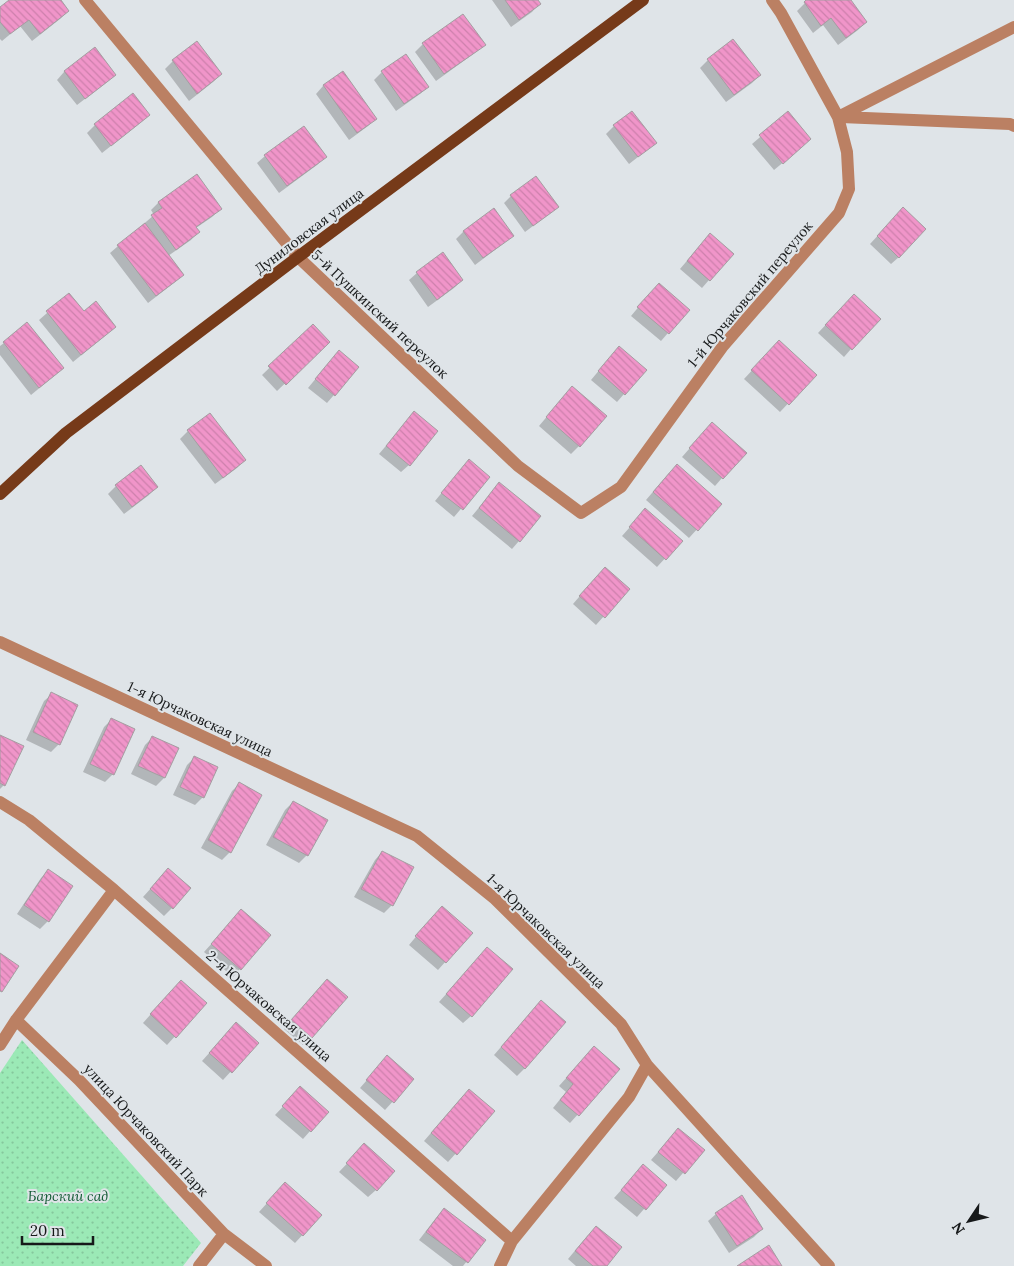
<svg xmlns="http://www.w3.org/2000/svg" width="1014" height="1266" viewBox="0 0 1014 1266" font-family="Lora,serif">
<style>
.park{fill:url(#park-dots)}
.shadow{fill:#0003}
.building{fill:url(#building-back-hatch);stroke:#a49ea1}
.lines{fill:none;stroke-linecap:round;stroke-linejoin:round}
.minor{stroke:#bb8063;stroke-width:12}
.major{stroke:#763a19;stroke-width:12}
.labels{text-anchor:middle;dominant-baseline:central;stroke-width:4;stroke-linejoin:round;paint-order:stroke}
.street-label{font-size:14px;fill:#17191a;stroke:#dfe4e8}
.park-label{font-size:14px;font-style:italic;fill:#125a34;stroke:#dfe4e8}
</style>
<defs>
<pattern id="park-dots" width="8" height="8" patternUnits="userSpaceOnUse" patternTransform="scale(1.25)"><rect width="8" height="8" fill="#9be9b6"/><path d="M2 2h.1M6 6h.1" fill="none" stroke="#85c79c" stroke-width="1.8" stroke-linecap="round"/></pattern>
<pattern id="building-back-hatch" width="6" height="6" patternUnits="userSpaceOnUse" patternTransform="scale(1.25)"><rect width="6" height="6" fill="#f095c9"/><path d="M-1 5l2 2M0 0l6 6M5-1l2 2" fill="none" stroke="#cd80ac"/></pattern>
</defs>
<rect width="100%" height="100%" fill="#dfe4e8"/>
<!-- park -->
<path class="park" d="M22,1040L201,1243L183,1266H0V1073Z"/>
<!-- shadow -->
<path class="shadow" d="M11,0H59L68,11L60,19L32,41L20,26L2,41L0,39V8Z
M492,0H536L539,4L532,12L511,27Z
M808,0H849L866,22L858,30L838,45L823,25L813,33L797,11Z
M197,43L221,74L213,82L189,101L165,69L173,61Z
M423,44L484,45L476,52L436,81L415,52Z
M94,49L114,75L107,82L77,105L57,80L64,72Z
M405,56L428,87L420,94L396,111L374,80L382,72Z
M708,60L760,75L752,83L726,102L700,68Z
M342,73L375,118L368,126L349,140L316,94L323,86Z
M788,113L802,147L774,170L752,144Z
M148,115L140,123L102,153L87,133L95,125Z
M614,126L655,143L647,150L629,164L606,134Z
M265,156L325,157L317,165L279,193L257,163Z
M196,175L220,209L212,217L196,228L198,232L191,240L168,256L183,275L175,282L148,303L110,253L154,215L151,210L158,203Z
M511,196L557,207L549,214L525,232L504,203Z
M895,217L899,257L891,264L870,244Z
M463,232L512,236L504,243L475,265L456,239Z
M702,243L709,280L702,288L680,269Z
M417,273L462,280L454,288L428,307L409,280Z
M651,292L668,333L661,341L631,316Z
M69,294L83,313L115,327L107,334L73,362L39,320Z
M846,303L851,349L844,357L818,333Z
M313,326L328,342L277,391L262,375Z
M4,343L62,368L54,376L31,395L0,355V346Z
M771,350L815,375L780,412L744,379Z
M611,356L624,394L617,402L591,380Z
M331,360L357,368L327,403L308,388Z
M565,395L579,446L571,454L539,426Z
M210,414L244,460L237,468L215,484L180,439L188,431Z
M407,421L409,465L401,472L379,454Z
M704,432L722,478L715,486L682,457Z
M141,467L156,487L149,495L124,514L108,494L116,486Z
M462,468L488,477L454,517L435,501Z
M669,473L720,504L689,538L646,500Z
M492,492L519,541L512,549L472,516Z
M638,518L681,541L657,567L622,536Z
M597,576L628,589L596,625L573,604Z
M52,694L59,744L51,752L26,740L44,701Z
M111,720L113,774L105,782L83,772L104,727Z
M0,736L4,785L0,789Z
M153,737L178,749L164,778L156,786L131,774L145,745Z
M194,758L203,797L195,805L173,795L187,765Z
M239,784L230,852L222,860L201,848L232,791Z
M293,802L307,855L299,863L266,845L285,810Z
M382,852L392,905L384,913L354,897L375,860Z
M49,871L71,886L48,921L40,929L17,914L41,878Z
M161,877L172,908L164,916L143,897Z
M241,911L240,969L233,977L204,952Z
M434,915L471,933L438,970L409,945Z
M480,956L471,1016L463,1023L439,1002Z
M319,988L346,997L303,1045L284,1029Z
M173,989L205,1003L167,1045L143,1023Z
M534,1009L525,1068L517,1076L494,1055Z
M228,1032L257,1043L223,1080L202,1061Z
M594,1047L619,1069L570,1123L553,1108L566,1092L559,1086Z
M380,1065L413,1079L385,1110L360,1088Z
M293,1096L327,1112L303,1139L275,1115Z
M461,1098L493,1112L448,1162L424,1141Z
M678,1129L703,1150L676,1181L651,1160Z
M357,1153L376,1190L368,1197L339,1172Z
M643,1166L665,1185L637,1217L614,1198Z
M277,1192L320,1216L295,1243L259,1212Z
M444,1210L484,1240L463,1266H453L419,1240L436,1218Z
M716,1214L762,1229L754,1237L729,1253L708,1221Z
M588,1235L605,1266H576L568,1259Z"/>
<!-- building -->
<path class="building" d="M9,0H61L69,11L40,34L29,20L10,34L0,22V7Z
M505,0H538L541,4L519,20Z
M806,0H851L867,22L846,38L831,18L821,26L804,2Z
M463,14L486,45L444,74L422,43Z
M733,39L761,75L734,95L707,59Z
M197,41L222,74L197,94L172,60Z
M95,47L116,75L85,99L64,71Z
M406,54L429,87L404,104L381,71Z
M343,71L377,119L357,133L323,85Z
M133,93L150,115L111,146L94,124Z
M632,111L657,143L638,157L613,125Z
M788,111L811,139L783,164L759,135Z
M304,126L327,157L287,186L264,155Z
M197,174L222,209L196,227L200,232L176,250L151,215L162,208L158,202Z
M536,176L559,207L533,226L510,195Z
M903,207L926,229L899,258L877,236Z
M494,208L514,236L483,258L463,231Z
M145,223L184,275L156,296L117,245Z
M710,233L734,254L710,281L687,261Z
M443,252L463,280L437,300L416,272Z
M659,283L690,310L669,334L637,307Z
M69,293L84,311L96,301L116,327L81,355L46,311Z
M854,294L881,319L852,350L825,325Z
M27,322L64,368L39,388L3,342Z
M313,324L330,342L286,385L268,366Z
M779,340L817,375L789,405L751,370Z
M619,346L647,370L625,395L598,371Z
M339,350L359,367L335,396L315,379Z
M572,386L607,416L580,447L546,417Z
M414,411L438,431L410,466L386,446Z
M210,413L246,460L223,478L187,430Z
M712,422L747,453L723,479L689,448Z
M469,459L490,477L463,510L441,493Z
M677,464L722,504L698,531L653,492Z
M141,465L158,487L132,507L115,485Z
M499,482L541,516L520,542L479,508Z
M645,508L683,541L666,560L629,527Z
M605,567L630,589L605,618L579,596Z
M51,692L78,705L60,745L33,732Z
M111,718L135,729L114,775L90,764Z
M0,735L24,746L5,786L0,783Z
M152,736L179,748L165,778L138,766Z
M194,756L218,767L204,798L180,787Z
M239,782L262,795L231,853L208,840Z
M293,801L328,820L308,856L273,837Z
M382,851L414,867L393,906L361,889Z
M168,868L191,888L173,909L150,889Z
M48,869L73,886L49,922L24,905Z
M442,906L473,933L446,963L415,936Z
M241,909L271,935L241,970L211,944Z
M487,947L513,969L472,1017L446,994Z
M0,953L19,966L2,992L0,991Z
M327,979L348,997L312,1038L291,1020Z
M181,980L207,1003L176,1038L150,1014Z
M541,1000L566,1022L525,1069L501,1047Z
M236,1022L259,1043L232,1073L209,1053Z
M594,1046L620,1069L579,1116L560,1100L573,1084L566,1078Z
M387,1055L414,1079L394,1103L366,1080Z
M300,1086L329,1112L311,1132L282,1106Z
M469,1089L495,1111L457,1155L431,1133Z
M678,1128L705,1150L685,1174L658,1152Z
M364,1143L395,1171L377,1191L346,1163Z
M643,1164L667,1185L646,1210L621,1190Z
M285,1182L322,1215L303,1236L266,1203Z
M742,1195L763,1229L737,1246L715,1213Z
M444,1208L486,1240L468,1263L426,1232Z
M596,1226L622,1247L607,1266H593L575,1251Z
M769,1245L782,1266H737Z"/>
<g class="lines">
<!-- minor -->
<path class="minor" d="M85,0L298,257L518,466L581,513L621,487L723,346L839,213L849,189L847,152L838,117L781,13L772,0
M838,117L1014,27
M841,117L1010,124L1014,126
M0,642L417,836L494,898L621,1024L647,1065L829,1266
M0,802L29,820L114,890L512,1241
M16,1020L79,1080L224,1234L199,1266
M0,1045L16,1020L114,890
M224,1234L266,1266
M500,1266L512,1241L629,1097L647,1065"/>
<!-- major -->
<path class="major" d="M0,494L66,433L298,257L643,0"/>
</g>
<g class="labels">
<!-- street labels -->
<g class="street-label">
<text transform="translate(309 231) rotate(-37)">Дуниловская улица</text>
<text transform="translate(750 294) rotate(-50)">1-й Юрчаковский переулок</text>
<text transform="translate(380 314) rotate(43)">5-й Пушкинский переулок</text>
<text transform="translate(200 719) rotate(25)">1-я Юрчаковская улица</text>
<text transform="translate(546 931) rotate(44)">1-я Юрчаковская улица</text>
<text transform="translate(269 1006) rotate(41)">2-я Юрчаковская улица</text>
<text transform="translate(146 1130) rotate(47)">улица Юрчаковский Парк</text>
</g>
<!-- park labels -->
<g class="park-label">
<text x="68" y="1196">Барский сад</text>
</g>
</g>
<!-- north arrow -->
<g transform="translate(969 1221) rotate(235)" stroke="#dfe4e8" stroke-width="4" paint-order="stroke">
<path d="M0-4L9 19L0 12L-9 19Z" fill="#17191a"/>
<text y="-8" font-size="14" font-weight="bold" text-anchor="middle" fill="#17191a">N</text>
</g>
<!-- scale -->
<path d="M22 1236v8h71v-8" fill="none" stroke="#17191a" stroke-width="2.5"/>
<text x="30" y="1236" font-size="15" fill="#17191a" stroke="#dfe4e8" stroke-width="4" paint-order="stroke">20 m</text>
</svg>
